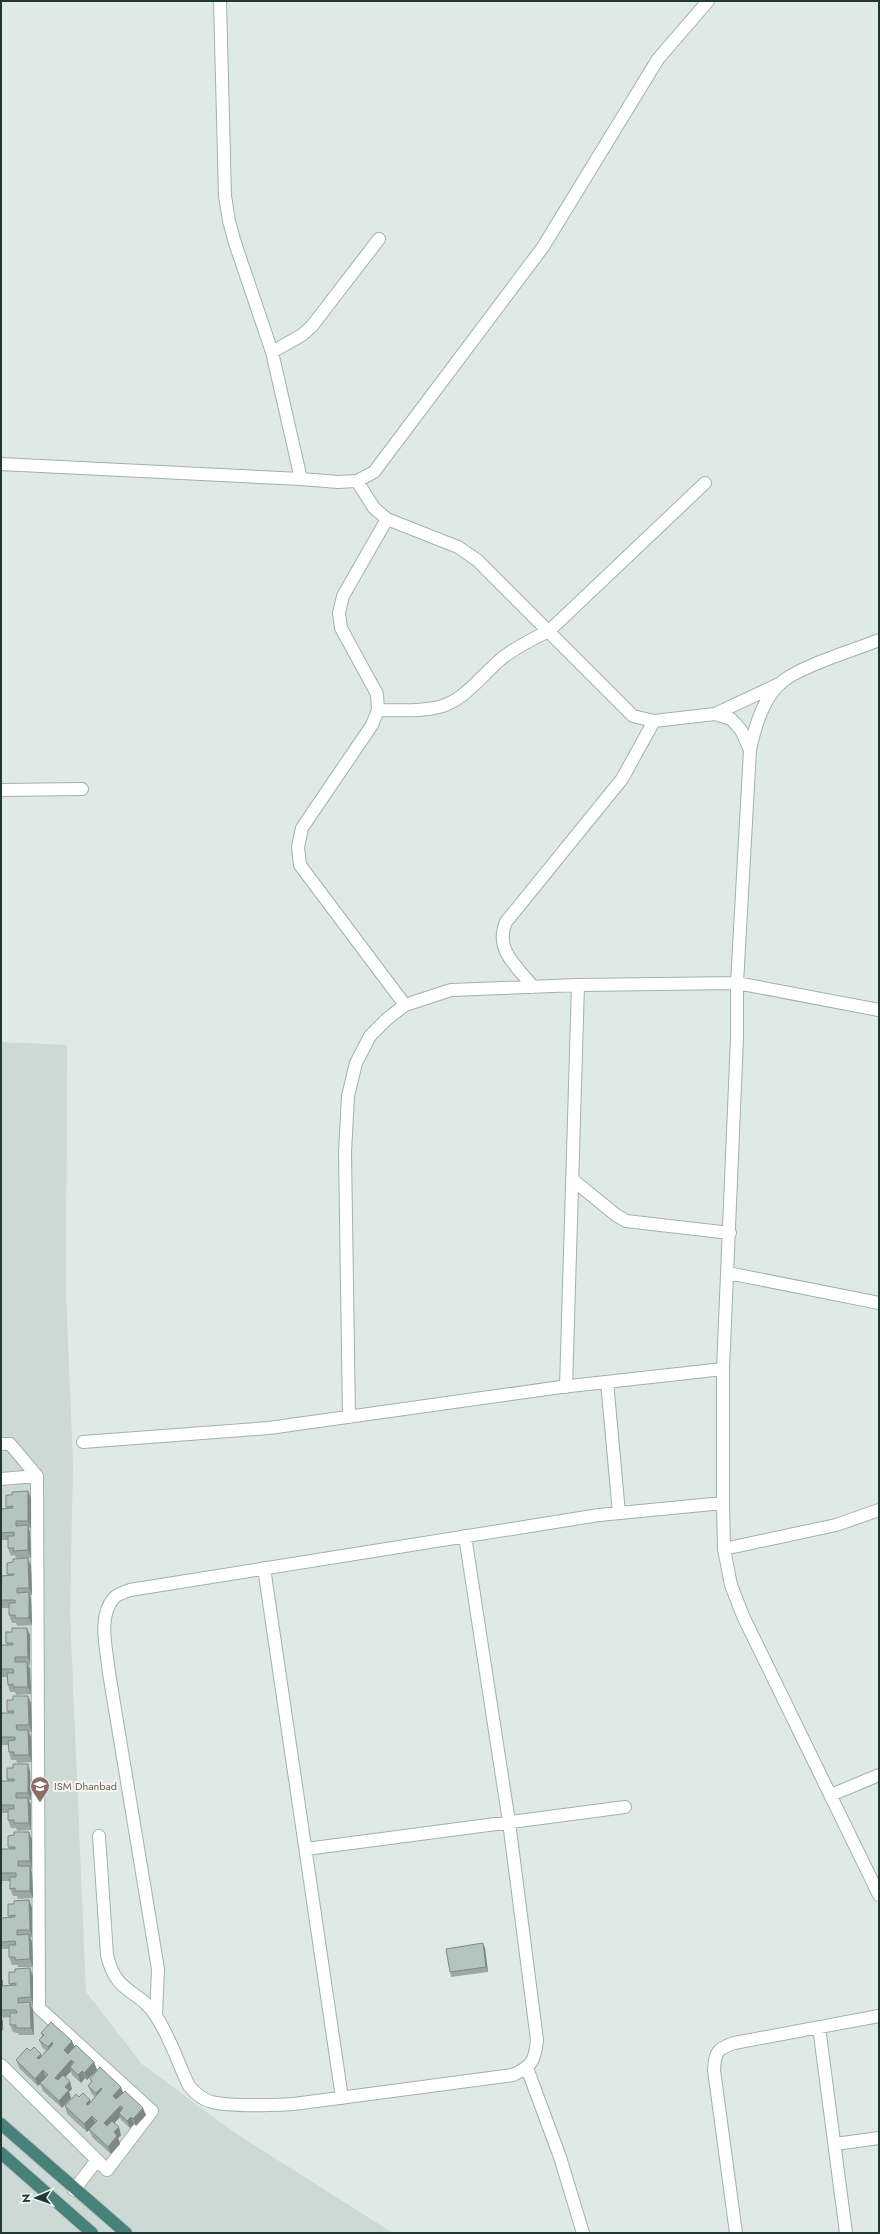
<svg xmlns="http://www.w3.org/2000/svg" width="880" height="2234" viewBox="0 0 880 2234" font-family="Jost,sans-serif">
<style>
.built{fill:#cdd9d5}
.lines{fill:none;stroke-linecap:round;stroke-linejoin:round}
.minor-casing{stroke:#a2b1ad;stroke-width:14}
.trunk-casing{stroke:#bcc4c2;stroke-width:14}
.minor{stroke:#fff;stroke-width:12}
.trunk{stroke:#488179;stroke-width:12}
.wall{fill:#9ba9a4}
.shaded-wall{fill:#7e8986}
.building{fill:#b4c4bf;stroke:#7e8986}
.labels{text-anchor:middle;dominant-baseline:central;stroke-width:4;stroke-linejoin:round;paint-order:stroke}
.education-label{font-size:11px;fill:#785e54;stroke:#eff6f3;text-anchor:start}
</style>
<rect width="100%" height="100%" fill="#dfeae6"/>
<!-- built -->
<path class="built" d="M1,1042L67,1045L66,1293L73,1463L70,1613L86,1992L142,2064L232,2131L393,2233H1Z"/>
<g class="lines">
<!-- minor casing -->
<g class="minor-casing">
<path id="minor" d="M220,1L225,196L229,221L235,243L272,352L301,479
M272,352L302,335L312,326L379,239
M1,464L301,479L338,482L357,481L374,472L543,247L658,59L708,1
M357,481L374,508L387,519L458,547L477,560L633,716L654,721L715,714L731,719L741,730L750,750
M387,519L343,596L339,613L341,628L377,694L378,710L372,725L302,828L298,847L300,865L405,1005
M879,640C852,651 804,665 783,681C763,697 755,727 750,750L737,983V1038L723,1369V1503L724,1549L731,1585L743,1616L879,1895
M378,710C398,710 419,712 439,707C465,700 481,676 501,659C516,647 532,639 549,631L705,483
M715,714L779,684
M1,790L82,789
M533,987C517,966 494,950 506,922L622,779L654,721
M573,1180L616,1215L626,1221L730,1233
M728,1273L879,1303
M607,1382L619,1513
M566,1387L578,985
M349,1417L345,1152L348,1096L356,1063L370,1036L387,1019L405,1005L451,990L578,985L737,983L879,1010
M83,1442L269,1428L561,1387L723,1369
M1,1444H10L37,1476
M1,1479L37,1476L39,2008L152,2111L107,2170L97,2160
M724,1549L836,1525L879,1510
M264,1568L342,2098
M831,1795L879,1775
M99,1836L107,1955C116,1995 138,1988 156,2016C170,2037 178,2063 189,2086C195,2093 203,2100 212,2102C233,2107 271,2105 294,2104L513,2075C532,2066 535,2061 537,2040L509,1822L465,1536
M306,1849L625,1807
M156,2016L158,1969L109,1673C107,1651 97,1616 114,1598C117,1594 125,1592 130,1590L599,1515L723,1503
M819,2027L846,2233
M1,2065L97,2160L74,2190
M527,2068L560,2157L583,2233
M835,2144L879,2138
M736,2233L714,2070C715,2052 717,2049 734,2043L879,2016"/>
</g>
<!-- trunk casing -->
<g class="trunk-casing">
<path id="trunk" d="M1,2124L126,2233
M1,2153L92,2233"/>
</g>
<!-- minor -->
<use href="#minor" class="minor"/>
<!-- trunk -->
<use href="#trunk" class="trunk"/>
</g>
<!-- wall -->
<path class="wall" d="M31,1498V1528H29L30,1533L31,1558H16L15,1555L11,1556L8,1548V1540H1V1509H7L6,1507Z
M31,1566L32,1595H30L31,1600L32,1625L17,1626L16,1623H12L9,1615V1608H1V1576H8L7,1574Z
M27,1628L30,1635V1665H28L30,1669L31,1694L16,1695L15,1692H10L8,1685L7,1677H1V1645H7L6,1643L12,1632Z
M31,1703L32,1732H29L31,1737L32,1762L17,1763L16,1760H11L9,1752V1745H1V1713H8L7,1711Z
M30,1771L31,1800H29L31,1805V1830L17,1831L16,1828H11L8,1820V1813H1V1781H7V1779Z
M32,1839V1869H31L32,1873L33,1898L18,1899L17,1896H13L10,1889V1881H1V1842L2,1844V1849H9L8,1847Z
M29,1900L32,1908V1937H30L32,1942L33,1967H18L17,1965H12L9,1957V1949H1V1911L2,1918H9L8,1916L14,1904Z
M485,1948L488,1972L451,1977L450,1972Z
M33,1976V2005H31L33,2010L34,2035H19L18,2033L13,2032L10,2025V2017L1,2018L3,2021V2031H1V1977L3,1981V1986L10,1985L9,1984Z
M41,2033L72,2041L74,2046L94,2062L97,2070L87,2080L85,2078L81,2083L72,2075L71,2071L65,2077L72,2089L69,2092L71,2098L62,2108L43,2091L40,2084L38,2086L19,2068L16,2060L30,2051L42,2056L46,2051L42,2047L39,2040L42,2036Z
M90,2079L123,2092L146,2115L136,2126L134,2124L130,2128L121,2120L120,2117L114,2123L121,2135L118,2138L120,2144L111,2154L92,2137L89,2130L87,2132L67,2114L65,2106L79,2097L90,2100L91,2102L95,2097L91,2093L88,2086L91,2082Z"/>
<!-- shaded-wall -->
<path class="shaded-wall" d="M28,1491L31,1498V1528L28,1521Z
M28,1525L30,1533L31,1558L28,1550Z
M28,1558L31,1566L32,1595L29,1588Z
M29,1592L31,1600L32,1625L29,1618Z
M27,1628L30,1635V1665L28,1657Z
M27,1662L30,1669L31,1694L28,1687Z
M28,1696L31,1703L32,1732L29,1725Z
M28,1730L31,1737L32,1762L29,1755Z
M28,1764L30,1771L31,1800L28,1793Z
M28,1798L31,1805V1830L29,1823Z
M29,1832L32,1839V1869L30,1861Z
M1,1842L2,1844V1854L1,1852Z
M30,1866L32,1873L33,1898L30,1891Z
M1,1882L2,1885V1894L1,1891Z
M29,1900L32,1908V1937L30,1930Z
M29,1934L32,1942L33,1967L30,1959Z
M483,1943L485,1948L488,1972L486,1967Z
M1,1952L2,1953V1963L1,1960Z
M30,1968L33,1976V2005L31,1997Z
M1,1977L3,1981V1991L1,1987Z
M30,2002L33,2010L34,2035L31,2028Z
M1,2017L3,2021V2031L1,2026Z
M72,2041L75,2049L67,2058L64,2050Z
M52,2042L55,2050L50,2055L48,2047Z
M41,2054L44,2062L40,2065L37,2058Z
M71,2060L74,2068L70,2067L71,2071L58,2085L55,2078Z
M94,2062L97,2070L87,2080L84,2073Z
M43,2070L46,2078L38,2086L35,2079Z
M82,2071L85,2078L81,2083L78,2075Z
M70,2081L72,2089L69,2092L71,2098L62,2108L59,2101L65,2087Z
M121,2087L124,2095L116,2104L113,2096Z
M101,2088L104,2096L99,2101L96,2093Z
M90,2100L93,2107L89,2111L86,2104Z
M120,2106L123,2113H119L120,2117L107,2131L104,2123Z
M143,2108L146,2115L136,2126L133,2119Z
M92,2116L95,2124L87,2132L84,2124Z
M131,2117L134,2124L130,2128L127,2121Z
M119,2127L121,2135L118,2138L120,2144L111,2154L108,2147L114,2132Z"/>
<!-- building -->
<path class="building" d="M28,1491V1521H16V1526L28,1525V1550L13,1551L14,1548H8V1536H14V1532L1,1533V1509L13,1508V1506L6,1507V1495H12V1492Z
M28,1558L29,1588H17V1593L29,1592V1618H15V1615H9V1603H15V1600H1V1576L14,1575V1574H7V1563L13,1562V1559Z
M12,1628H27L28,1657H15V1662H27L28,1687H13V1684L8,1685L7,1673H14L13,1669H1V1645H13V1643H6V1632H12Z
M13,1696H28L29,1725H16L17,1730H28L29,1755H14V1752H9L8,1741L15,1740V1737H1V1713H14V1711H7V1700H13Z
M13,1764H28V1793H16V1798H28L29,1823H14V1820H8V1809H14V1805H1V1781H14V1779H7V1768H13Z
M14,1832H29L30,1861H18V1866H30V1891H15V1888L10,1889V1877H16V1873H1V1849H15V1847H8V1836L14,1835Z
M29,1900L30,1930H17V1935L29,1934L30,1959L15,1960V1957H9V1945H16L15,1941L1,1942V1918L15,1917V1915L8,1916V1904H14V1901Z
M483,1943L486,1967L450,1972L446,1949Z
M30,1968L31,1997L18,1998V2003L30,2002L31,2028H16V2025H10V2013H17L16,2010H1V1986L16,1985V1983L9,1984V1972H15V1969Z
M51,2022L72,2041L64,2050L68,2054L76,2045L94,2062L84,2073L82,2071L78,2075L70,2067L74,2062L71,2060L55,2078L58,2080L63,2075L70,2081L65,2087L69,2090L59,2101L40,2083L48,2075L43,2070L35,2079L16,2060L27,2048L30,2051L34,2047L41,2054L37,2058L39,2059L53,2044L52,2042L48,2047L39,2040L44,2035L41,2033Z
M100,2067L121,2087L113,2096L116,2099L125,2091L143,2108L133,2119L131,2117L127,2121L119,2113L123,2108L120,2106L104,2123L107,2126L112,2121L119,2127L114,2132L117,2136L108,2147L89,2129L97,2121L92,2116L84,2124L65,2106L76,2094L79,2097L83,2093L90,2100L86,2104L88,2105L102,2089L101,2088L96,2093L88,2086L92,2081L90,2079Z"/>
<!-- icons -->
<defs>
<g id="university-pin" transform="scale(1)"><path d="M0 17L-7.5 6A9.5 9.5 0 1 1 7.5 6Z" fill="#8d6e63" stroke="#eff6f3"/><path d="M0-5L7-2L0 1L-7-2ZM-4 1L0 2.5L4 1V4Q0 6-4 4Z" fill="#fff"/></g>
</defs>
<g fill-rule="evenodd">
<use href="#university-pin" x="40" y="1786"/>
</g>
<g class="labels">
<!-- education labels -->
<g class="education-label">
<text x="54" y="1786">ISM Dhanbad</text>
</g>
</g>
<!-- border -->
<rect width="880" height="2234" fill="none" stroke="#203934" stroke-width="4"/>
<!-- north arrow -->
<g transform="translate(36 2198) rotate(268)" stroke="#eff6f3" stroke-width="3" paint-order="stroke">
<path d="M0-3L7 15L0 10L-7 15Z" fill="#203934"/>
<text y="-6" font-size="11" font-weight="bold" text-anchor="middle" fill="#203934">N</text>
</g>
</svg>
